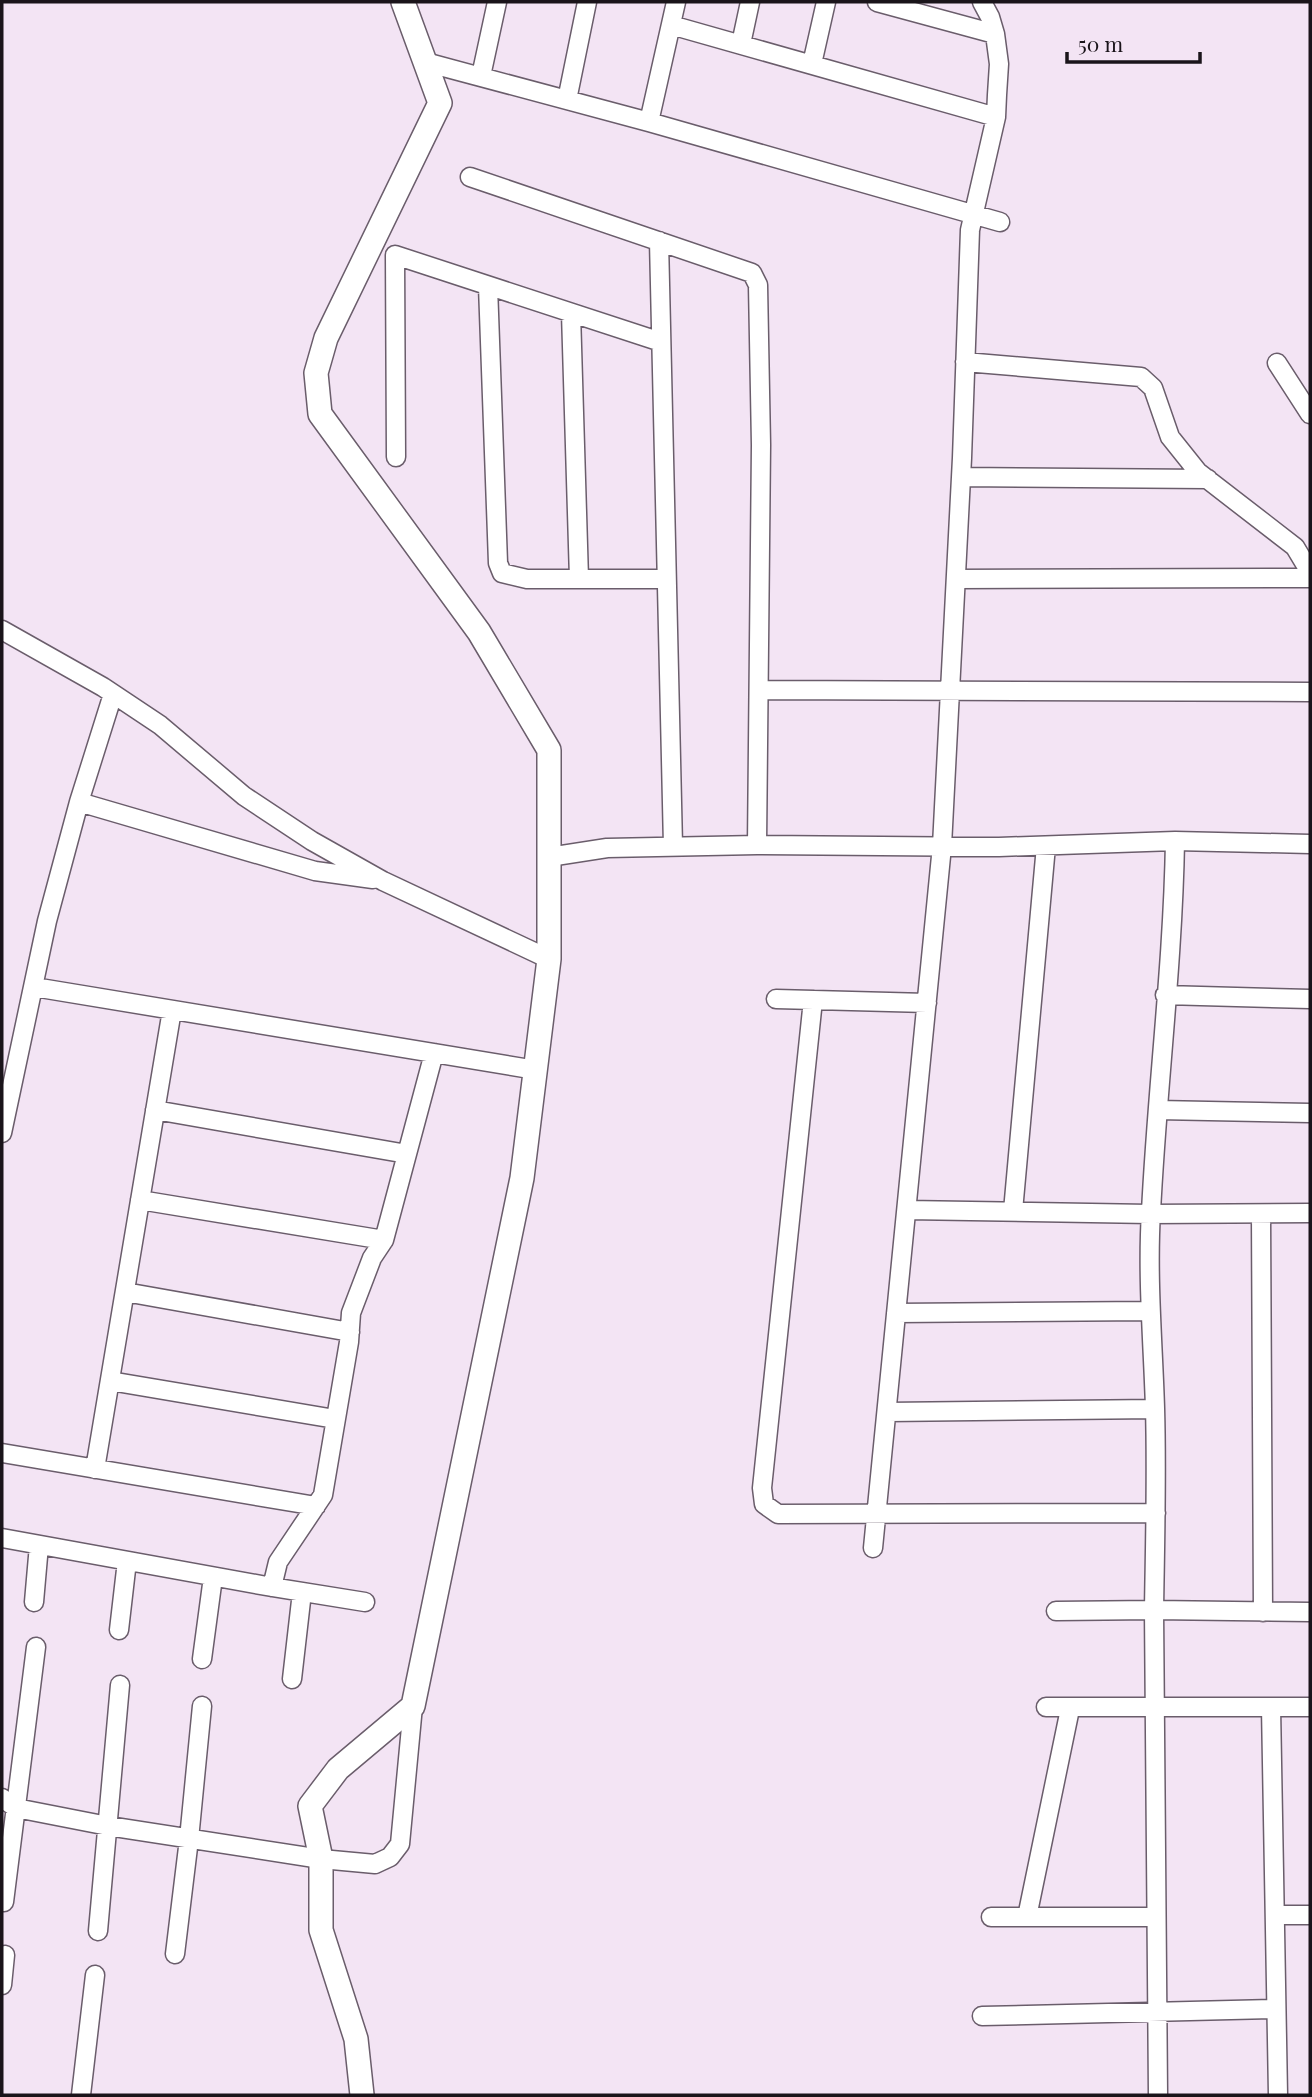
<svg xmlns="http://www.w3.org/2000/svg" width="1312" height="2097" viewBox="0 0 1312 2097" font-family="'Playfair Display',serif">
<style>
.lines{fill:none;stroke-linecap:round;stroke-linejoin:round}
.minor-casing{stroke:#6a5d6b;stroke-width:21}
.major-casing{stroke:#6a5d6b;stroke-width:26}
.minor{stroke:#fff;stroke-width:18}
.major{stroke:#fff;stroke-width:23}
</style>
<rect width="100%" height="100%" fill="#f3e4f4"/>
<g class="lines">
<!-- minor casing -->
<g class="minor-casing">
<path id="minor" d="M877,2L995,34
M671,25L996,117
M741,44L750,2
M425,62L649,122L1000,222
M812,64L826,2
M481,76L497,2
M567,100L587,2
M649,122L676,2
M470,177L752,273L758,285L761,445L757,845
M659,241L673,846
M488,286L498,563L502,573L527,579H666
M571,313L579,579
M965,362L1141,377L1153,388L1170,437L1198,472L1295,547L1310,572
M1277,363L1310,414
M396,457L395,255L661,342
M961,477L1208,479
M956,579L1310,578
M2,630L103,687L160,725L244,796L312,841L383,881L549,959
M759,690L1310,692
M79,802L315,871L373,879
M1175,841L1310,844
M549,857L607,848L757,845L999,847L1175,841C1173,964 1157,1089 1151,1212C1147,1277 1153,1343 1155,1408C1157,1476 1155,1543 1154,1610L1310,1612
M34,987L536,1070
M1165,995L1310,999
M776,999L927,1003
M813,1000L762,1488L764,1504L778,1514L1156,1513
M155,1110L407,1154
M1158,1110L1310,1113
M2,1133L47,921L79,802L113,694
M140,1200L384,1240
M907,1210L1150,1214L1310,1213
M1013,1211L1046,846
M1261,1214L1263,1612
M125,1292L350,1332
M896,1313L1150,1311
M110,1381L335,1419
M887,1412L1155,1409
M2,1453L316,1506
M95,1469L172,1010
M2,1538L272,1587L365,1602
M873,1548L942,846L962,458L970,230L996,117L997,95L999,64L995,34L990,17L982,2
M272,1587L278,1562L323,1495L349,1342L351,1313L372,1258L384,1240L434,1053
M34,1602L39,1545
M1056,1611L1154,1610L1158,2095
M119,1630L127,1561
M202,1659L213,1577
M292,1679L302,1592
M1046,1707H1310
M1271,1707L1278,2095
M2,1798L16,1808L108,1826L321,1859L375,1864L390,1857L400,1844L413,1706
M4,1902L36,1647
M1275,1915H1310
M991,1917H1156
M1027,1917L1070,1709
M98,1931L120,1685
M175,1954L189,1839L202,1706
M2,1985L5,1955
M982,2016L1276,2009
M81,2095L95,1975"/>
</g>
<!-- major casing -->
<g class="major-casing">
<path id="major" d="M362,2095L356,2039L321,1930V1859L310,1806L338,1769L413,1706L522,1178L549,959V750L479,632L320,414L316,373L326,338L440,103L403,2"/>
</g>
<!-- minor -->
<use href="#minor" class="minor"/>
<!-- major -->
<use href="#major" class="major"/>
</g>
<!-- border -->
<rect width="1312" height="2097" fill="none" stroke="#1a141a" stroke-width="7"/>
<!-- scale -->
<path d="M1067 52v10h133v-10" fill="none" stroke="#1a141a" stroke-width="3.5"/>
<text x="1078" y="52" font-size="21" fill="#1a141a" stroke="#f3e4f4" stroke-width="5" paint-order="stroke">50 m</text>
</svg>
